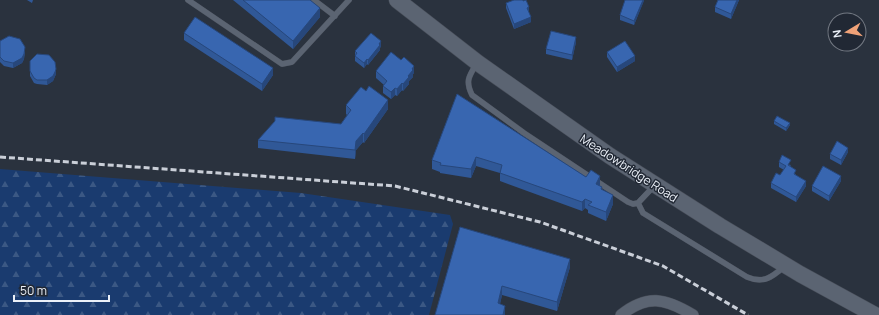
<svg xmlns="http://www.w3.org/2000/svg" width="879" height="315" viewBox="0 0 879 315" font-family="Manrope,sans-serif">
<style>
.forest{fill:url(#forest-firs)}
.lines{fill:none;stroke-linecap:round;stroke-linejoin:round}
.lane-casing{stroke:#474d58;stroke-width:6}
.street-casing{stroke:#474d58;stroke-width:12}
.secondary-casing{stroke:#474d58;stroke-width:17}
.lane{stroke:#5b6472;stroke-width:5.5}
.street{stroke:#5b6472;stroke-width:11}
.secondary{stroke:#5b6472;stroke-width:16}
.rail{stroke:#cacfd8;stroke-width:3;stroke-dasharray:6 3;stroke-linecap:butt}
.wall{fill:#305897}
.shaded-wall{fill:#27477b}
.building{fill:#3866b0;stroke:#27477b}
.labels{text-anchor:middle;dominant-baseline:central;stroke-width:3;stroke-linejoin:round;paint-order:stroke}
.street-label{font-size:12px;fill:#ebf0f8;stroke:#212834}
</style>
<defs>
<pattern id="forest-firs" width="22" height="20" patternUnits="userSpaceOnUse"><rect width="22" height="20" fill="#1a3b6f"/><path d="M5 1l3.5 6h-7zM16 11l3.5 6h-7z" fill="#3b5884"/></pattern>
</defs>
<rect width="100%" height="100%" fill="#2a323e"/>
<!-- forest -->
<path class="forest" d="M0,169L301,193L450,215L453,224L429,315H0Z"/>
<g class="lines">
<!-- lane casing -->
<g class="lane-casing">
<path id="lane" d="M188,0L282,64L292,62L349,0
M314,0L335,16
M477,63C469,76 465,81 472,95L524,133L628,202L633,204L638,203L655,185
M638,203L643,213L747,277C764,284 772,277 785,266"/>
</g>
<!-- street casing -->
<g class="street-casing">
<path id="street" d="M621,315C647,294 665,298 693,315"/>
</g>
<!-- secondary casing -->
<g class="secondary-casing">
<path id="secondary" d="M397,0L478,63L610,156L720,226L800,274L875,315"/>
</g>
<!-- lane -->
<use href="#lane" class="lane"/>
<!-- street -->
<use href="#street" class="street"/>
<!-- secondary -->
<use href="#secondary" class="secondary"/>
<!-- rail -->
<path class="rail" d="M0,157L395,186L540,222L663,266L748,315"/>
</g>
<!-- wall -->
<path class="wall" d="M27,0H33L32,3Z
M233,0H310L320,17L293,49Z
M644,0L634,25L620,20V15Z
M718,0H739L731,19L715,12V7Z
M506,3L529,12H528L531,22L514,29L506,8Z
M184,33L273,75L262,91L184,40Z
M576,42L572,60L546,54V49Z
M0,43L25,52L24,59L22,63L13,68L4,66L0,62Z
M381,46L380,48V50L368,65L367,64L364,68L355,61V51Z
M607,52L635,61L617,72L607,57Z
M30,61L56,74L53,81L47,85L37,84L34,83L30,76Z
M376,71L414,73L413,74V77L409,81V84L403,91L402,90L397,96L395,95L391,99L383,93V86L384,85L376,78Z
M457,94L586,177L600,185V186L613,204L606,221L588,213V210L585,208L582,211L500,181V173L476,166L471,178L440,173V172L432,169V160Z
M346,105L388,109L364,143L363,142L356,150L355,159L258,148V140L341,124L347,115L346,114Z
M774,121L790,125L786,131L774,124Z
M848,152L841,165L830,159V154Z
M779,162L791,165L790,166L796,175L806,186L796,202L771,188V183L780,175L784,170L779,167Z
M841,181L829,201L812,191V186Z
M460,227L570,267L557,311L502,295L500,304L505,306V315H435Z"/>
<!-- shaded-wall -->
<path class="shaded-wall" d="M643,0H644V1L634,25V21Z
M737,0H739L731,19V14Z
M529,7V12L527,13V8Z
M320,8V17L293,49V41Z
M531,17V22L514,29V24Z
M576,37V42L572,60V55Z
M381,41V46L380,48V50L368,65V60Z
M25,47L24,59L22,63L13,68V63Z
M635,56V61L617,72V67Z
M367,59V64L364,68V63Z
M414,66V73L413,74V77L409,81V84L403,91V84L412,69Z
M273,68V75L262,91V84Z
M56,69V74L53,81L47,85V80Z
M402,83V90L397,96V89Z
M395,88V95L391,99V92Z
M388,100V109L364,143V134Z
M790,123V125L786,131V128Z
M363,133V142L356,150L355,159V150L356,141Z
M848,148V152L841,165V160Z
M476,157V166L471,178V169Z
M600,176V185L596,192V184Z
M841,176V181L829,201V196Z
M806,181V186L796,202V197Z
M613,195V204L606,221V212Z
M585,199V208L582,211V202Z
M570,259V267L557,311V302Z
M502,286V295L498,312V303Z
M505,306V315H503Z"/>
<!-- building -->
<path class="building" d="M243,0H310L320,8L293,41Z
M514,0H523V1L526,0L529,7L527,8L531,17L514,24L506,3Z
M625,0H643L634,21L620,15Z
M718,0H737L731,14L715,7Z
M195,17L273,68L262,84L184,33Z
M551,31L576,37L572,55L546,49Z
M371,33L381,41L379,44L380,45L368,60L367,59L364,63L355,56L357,53L355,51Z
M9,36L20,39L25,47L24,54L22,58L13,63L4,61L0,57V41Z
M625,41L635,56L617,67L607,52Z
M391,52L401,60L404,57L414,66L412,69L413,70L408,76L409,77L403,84L402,83L397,89L395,88L391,92L383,86L387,81L376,71Z
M37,54L49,55L55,62L56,69L55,72L53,76L47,80H37L34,78L30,71V61Z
M369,86L388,100L364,134L363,133L356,141L355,150L258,140L275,121V117L341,124L351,110L346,105L361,87L366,91Z
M457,94L586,177L591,170L600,176L596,184L602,187L601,189L613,195L606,212L588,205L592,202L585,199L582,202L500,173L502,165L476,157L471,169L440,165L441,163L432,160Z
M777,116L790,123L786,128L774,121Z
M837,141L848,148L841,160L830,154Z
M782,155L791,160L788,165L796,170L794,174L806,181L796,197L771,183L776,173L780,175L786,166L779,162Z
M823,166L841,176L829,196L812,186Z
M460,227L570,259L557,302L502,286L498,303L505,306L503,315H435Z"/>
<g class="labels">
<!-- street labels -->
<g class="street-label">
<text transform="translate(629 168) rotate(33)">Meadowbridge Road</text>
</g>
</g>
<!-- north arrow -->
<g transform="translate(847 32) rotate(260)"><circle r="19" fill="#212834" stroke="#727882"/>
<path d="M0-3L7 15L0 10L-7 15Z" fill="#f0a278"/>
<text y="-6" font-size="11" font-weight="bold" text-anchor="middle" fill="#ebf0f8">N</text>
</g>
<!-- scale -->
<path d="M14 295v6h95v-6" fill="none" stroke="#ebf0f8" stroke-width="2"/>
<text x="20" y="295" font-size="12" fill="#ebf0f8" stroke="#212834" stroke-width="3" paint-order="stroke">50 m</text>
</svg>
